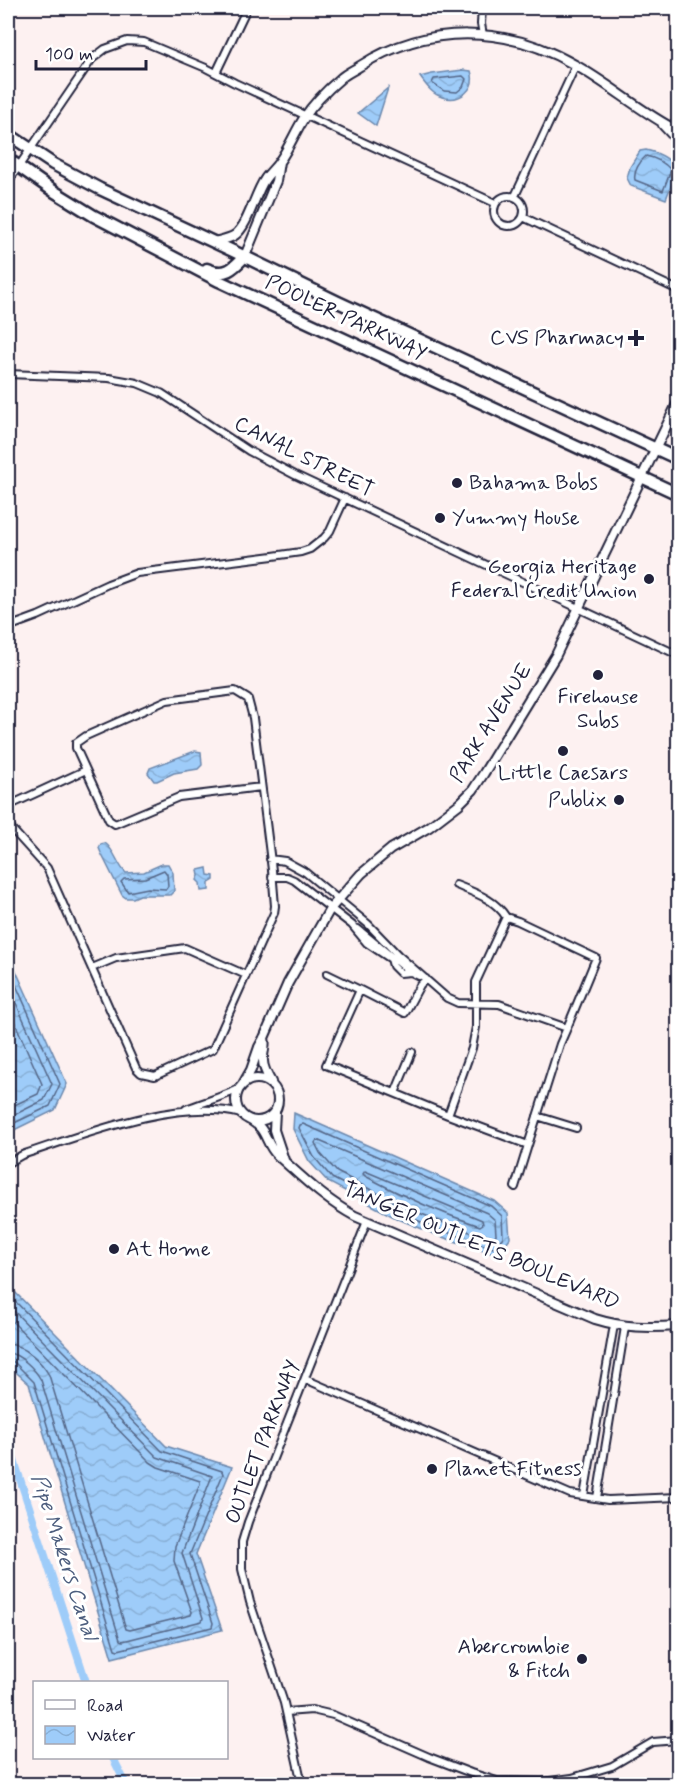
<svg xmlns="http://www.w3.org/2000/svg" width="686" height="1792" viewBox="0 0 686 1792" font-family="Mynerve,sans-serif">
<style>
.water{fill:url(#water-waves);stroke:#6c88ad;stroke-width:1.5}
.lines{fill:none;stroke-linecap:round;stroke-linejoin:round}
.shore{stroke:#546687;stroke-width:1.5}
.canal{stroke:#9eccf9;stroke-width:8}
.minor-casing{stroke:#22223b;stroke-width:10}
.tertiary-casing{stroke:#22223b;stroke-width:12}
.primary-casing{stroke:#22223b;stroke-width:15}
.minor{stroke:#fff;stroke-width:6}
.tertiary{stroke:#fff;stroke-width:8}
.primary{stroke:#fff;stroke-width:10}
.poi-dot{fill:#22223b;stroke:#fff;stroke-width:2}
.labels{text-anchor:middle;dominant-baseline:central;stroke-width:6;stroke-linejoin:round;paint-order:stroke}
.street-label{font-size:21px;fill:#22223b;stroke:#fff}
.poi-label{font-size:21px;fill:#22223b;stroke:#fff;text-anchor:end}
.water-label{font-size:22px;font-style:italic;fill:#4d5e7e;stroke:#fff}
</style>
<defs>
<pattern id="water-waves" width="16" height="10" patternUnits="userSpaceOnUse" patternTransform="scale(1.5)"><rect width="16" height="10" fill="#9eccf9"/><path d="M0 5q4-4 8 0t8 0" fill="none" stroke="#88afd6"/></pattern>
</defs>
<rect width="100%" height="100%" fill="#fdf1f1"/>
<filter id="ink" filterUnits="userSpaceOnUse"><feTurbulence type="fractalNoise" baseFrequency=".0167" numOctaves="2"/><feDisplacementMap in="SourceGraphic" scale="12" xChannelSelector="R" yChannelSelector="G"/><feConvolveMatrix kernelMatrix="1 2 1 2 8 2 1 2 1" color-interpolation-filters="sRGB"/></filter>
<g filter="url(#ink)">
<!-- water -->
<path class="water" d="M463,70L471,71C477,89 460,103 442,97C432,94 426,85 420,77L432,74Z
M388,88L376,126L358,113Z
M646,150C659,153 671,158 677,170L666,199L631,186L627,178L630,167L640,151Z
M195,751L201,752L202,765L198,769L174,773L157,781H154L148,773L150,768Z
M105,843C115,850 117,865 126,873L144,872L162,864H168L173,873L174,891L170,895H140L133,898H126L122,895L101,853L99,848L101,844Z
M207,868L208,875L214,876V880L209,883V890L201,891L200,883L197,880L199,876L198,870Z
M8,953L67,1084L55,1110L8,1133Z
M294,1113L494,1201L508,1213L510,1238L497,1255L439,1236L396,1218L328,1182L309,1161L293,1129Z
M8,1285L166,1446L232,1467L196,1554L222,1630L112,1658L29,1384L8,1365Z"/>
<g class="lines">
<!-- shore -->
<path class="shore" d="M463,76L466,79L463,87L457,92L444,91L432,83L434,79Z
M646,156C656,158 664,162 671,170L663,191L635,180C633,172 640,161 646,156Z
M164,870L167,874L168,886L166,889L148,888L128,892L121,882L124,879L145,878Z
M8,967L60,1084L50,1106L8,1126
M8,985L52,1084L44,1100L8,1118
M8,1007L42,1084L38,1094L8,1108
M303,1124L491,1206L502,1216L503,1237L493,1248L441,1230L399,1213L332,1178L314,1157L299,1128L300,1125Z
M317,1140L487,1213L495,1220L496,1235L490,1239L444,1223L402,1206L337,1172L320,1153L315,1143Z
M365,1171L482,1220L483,1224L480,1226C440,1213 402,1196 365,1176L363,1174Z
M8,1294L162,1451L222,1471L223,1474L190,1554L213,1623L212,1627L118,1650L115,1649L34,1382L14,1362L8,1361
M8,1305L157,1457L212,1476L182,1553L203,1618L202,1621L123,1641L120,1640L41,1380C35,1369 20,1354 8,1353
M8,1317L150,1462L158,1467L200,1481V1484L175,1546L174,1561L192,1612L191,1615L130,1630L126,1629L49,1375C41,1361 24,1345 8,1344"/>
<!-- canal -->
<path class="canal" d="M8,1442L86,1682
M113,1758L126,1784"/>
<!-- minor casing -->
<g class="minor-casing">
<path id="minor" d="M482,8L481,24L483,35
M216,73L247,8
M8,182L92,59L105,49L127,41L144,42L206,68L235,83L495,203
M494 211a15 15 0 1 1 30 0a15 15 0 1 1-30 0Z
M515,196L576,65
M523,217L678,290
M8,374L109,378L137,383L161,393L249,451L295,475L678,655
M8,627L38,616L108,584L137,573L273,556L301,552L310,549L324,538L330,531L345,498
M8,806L86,770
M8,822L10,827L47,868L136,1068L141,1073L155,1076L213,1049L274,913L275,906L272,870L253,718L248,699L235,691L167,700L86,736L76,743V748L109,820L115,824L179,797L261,787
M270,859L285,861L305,872L368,924L398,955L447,998L458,1003L499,1004L567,1028L596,958L518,921L506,917L476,982V1027L472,1048L448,1115L528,1145L560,1044L567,1028
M272,877H287L294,880L352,925L367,943L391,959L393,966L400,973L411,972L419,976
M456,885C475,893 495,899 506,917
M358,929L410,972
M92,968L116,958L185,948L246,975
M327,974L360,990
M426,979L420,985L405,1013L360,990L326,1065L448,1115
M395,1093L412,1052
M186,1109C204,1102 222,1097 239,1089
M537,1116L576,1128
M8,1163L22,1155C83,1135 178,1097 241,1114
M515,1187L528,1145
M305,1379L570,1494L608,1500L678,1497
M584,1496L614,1325
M597,1498L625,1327
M286,1712L312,1710L333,1715L429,1757L471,1773L497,1781L542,1782L572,1778L612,1766L653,1742L678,1740
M302,1784L284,1703L250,1602L242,1569V1542L248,1522L367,1221"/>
</g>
<!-- tertiary casing -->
<g class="tertiary-casing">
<path id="tertiary" d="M663,125L678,141
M214,242C221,240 229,239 235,235C248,226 255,193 265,179C269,173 275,168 279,162C289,148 295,132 304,118C313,104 328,89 341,78C347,73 354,70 360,66C428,23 506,25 575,65C611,85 642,113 678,131
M245,256L276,181L279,162
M264,1038C266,1046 263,1050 263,1058C262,1066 267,1075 271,1082
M236 1100a21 21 0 1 1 42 0a21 21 0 1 1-42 0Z
M243,1084L251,1070L259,1047L264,1038L288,983L330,909L361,874L391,849L429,827L459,804L473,790L484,773L556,655L678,402
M275,1112L274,1130L284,1160
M248,1119C268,1128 264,1142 277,1155C302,1177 325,1200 355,1216L595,1319C624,1328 649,1328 678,1326"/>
</g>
<!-- primary casing -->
<g class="primary-casing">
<path id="primary" d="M8,134L53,164L100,189L235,252L338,302L678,459
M8,159L55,192L94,216L219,281L678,494
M207,269C225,277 233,269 245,256"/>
</g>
<!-- minor -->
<use href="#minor" class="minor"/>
<!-- tertiary -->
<use href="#tertiary" class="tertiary"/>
<!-- primary -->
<use href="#primary" class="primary"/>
</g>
</g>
<!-- markers -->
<g class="poi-dot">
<path d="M633 329h6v6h6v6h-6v6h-6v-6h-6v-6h6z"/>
<circle cx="457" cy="483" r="6"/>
<circle cx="440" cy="518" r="6"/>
<circle cx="649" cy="579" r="6"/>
<circle cx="598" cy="675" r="6"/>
<circle cx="563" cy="751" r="6"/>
<circle cx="619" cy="800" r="6"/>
<circle cx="114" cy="1249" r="6"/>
<circle cx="432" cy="1469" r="6"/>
<circle cx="582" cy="1659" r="6"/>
</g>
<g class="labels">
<!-- street labels -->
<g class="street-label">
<text transform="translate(346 318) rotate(25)">POOLER PARKWAY</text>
<text transform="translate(304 457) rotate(27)">CANAL STREET</text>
<text transform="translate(491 723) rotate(-58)">PARK AVENUE</text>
<text transform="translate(481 1246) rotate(23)">TANGER OUTLETS BOULEVARD</text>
<text transform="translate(263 1442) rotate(-69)">OUTLET PARKWAY</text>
</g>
<!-- poi labels -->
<g class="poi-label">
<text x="624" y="338">CVS Pharmacy</text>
<text x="469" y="483" text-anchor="start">Bahama Bobs</text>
<text x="452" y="518" text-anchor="start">Yummy House</text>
<text x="637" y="567">Georgia Heritage<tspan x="637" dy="24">Federal Credit Union</tspan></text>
<text x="598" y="697" text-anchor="middle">Firehouse<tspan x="598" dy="24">Subs</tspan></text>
<text x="563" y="773" text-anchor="middle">Little Caesars</text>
<text x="607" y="800">Publix</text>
<text x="126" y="1249" text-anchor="start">At Home</text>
<text x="444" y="1469" text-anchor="start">Planet Fitness</text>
<text x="570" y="1647">Abercrombie<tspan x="570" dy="24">&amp; Fitch</tspan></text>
</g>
<!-- water labels -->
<g class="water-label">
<text transform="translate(64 1557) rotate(72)">Pipe Makers Canal</text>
</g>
</g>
<!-- margin -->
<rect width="686" height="1792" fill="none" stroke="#fff" stroke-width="30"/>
<rect x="15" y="15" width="656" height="1762" fill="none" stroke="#22223b" stroke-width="2" filter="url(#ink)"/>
<!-- legend -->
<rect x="33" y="1681" width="195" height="78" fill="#ffffff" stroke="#a7a7b1" stroke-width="1.5"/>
<rect x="45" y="1700" width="30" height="9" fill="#ffffff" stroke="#a7a7b1" stroke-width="1.5"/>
<text x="87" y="1711" font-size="18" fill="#22223b">Road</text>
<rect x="45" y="1726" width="30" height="18" fill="url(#water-waves)" stroke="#a7a7b1" stroke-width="1.5"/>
<text x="87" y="1741" font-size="18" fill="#22223b">Water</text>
<!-- scale -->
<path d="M36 60v9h110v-9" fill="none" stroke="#22223b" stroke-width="3"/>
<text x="45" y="60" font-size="18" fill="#22223b" stroke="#ffffff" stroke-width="4.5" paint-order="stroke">100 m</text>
</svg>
